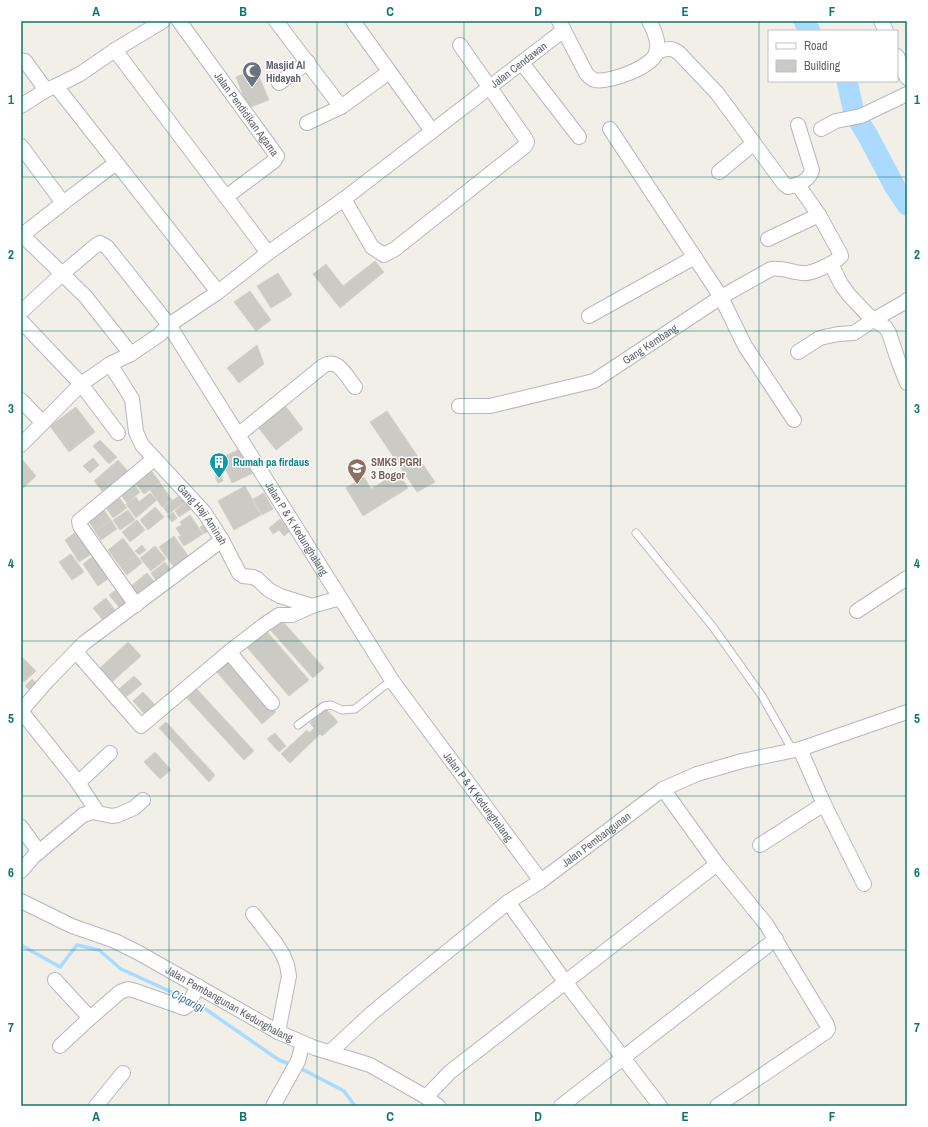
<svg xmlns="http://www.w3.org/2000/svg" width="928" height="1127" viewBox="0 0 928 1127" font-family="'Archivo Narrow',sans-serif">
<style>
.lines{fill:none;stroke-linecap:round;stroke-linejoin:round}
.stream{stroke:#aadaff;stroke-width:3.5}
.river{stroke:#aadaff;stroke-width:21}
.building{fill:#cccac5;stroke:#d6d1c6}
.lane-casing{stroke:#b5b8bc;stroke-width:9}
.street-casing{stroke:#b5b8bc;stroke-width:16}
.lane{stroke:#fff;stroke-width:7}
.street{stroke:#fff;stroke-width:14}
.grid{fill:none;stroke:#0f766e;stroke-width:1;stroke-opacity:0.55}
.labels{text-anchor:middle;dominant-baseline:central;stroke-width:3;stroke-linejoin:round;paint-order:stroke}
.worship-label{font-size:11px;font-weight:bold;fill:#5b616d;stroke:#fff;text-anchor:start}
.street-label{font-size:11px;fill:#5f6368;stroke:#fff}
.culture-label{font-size:11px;font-weight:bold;fill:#0d838f;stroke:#fff;text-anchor:start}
.education-label{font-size:11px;font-weight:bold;fill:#785e54;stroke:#fff;text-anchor:start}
.water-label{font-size:12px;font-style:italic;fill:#4174aa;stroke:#fff}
.neatline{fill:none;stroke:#0f766e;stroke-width:1.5}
.grid-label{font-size:13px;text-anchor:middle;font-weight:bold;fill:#0f766e}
</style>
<rect width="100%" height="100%" fill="#f1efe8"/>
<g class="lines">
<!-- stream -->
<path class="stream" d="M21,945L60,967L77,945L99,950L121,969L187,999
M193,1002L201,1006L279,1060L292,1065
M298,1067L344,1091L355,1106"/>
<!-- river -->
<path class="river" d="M804,21L810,31
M847,81L854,113L868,136L895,187L907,205"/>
</g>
<!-- building -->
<path class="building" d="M256,69L269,100L248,108L236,77Z
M375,261L384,272L340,308L313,274L326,264L343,286Z
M278,273L292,295L271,308L257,286Z
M250,291L271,320L256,331L234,302Z
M257,345L264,364L239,383L227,368Z
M284,404L303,429L276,450L257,426Z
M76,407L95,432L69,452L50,426Z
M387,411L435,482L417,492L370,422Z
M100,440L117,457L109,464L93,446Z
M242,448L253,473L232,483L221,458Z
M21,458L36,476L23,488L21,485Z
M93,458L99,465L90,473L83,466Z
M118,460L132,476L107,497L94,481Z
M148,467L160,482L144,494L132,479Z
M398,472L408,488L363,516L346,488L364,477L371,489Z
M220,474L223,481L218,483L215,477Z
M130,480L140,492L127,503L117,490Z
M160,483L165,490L155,497L150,490Z
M245,486L261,515L234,530L218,501Z
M165,490L172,500L162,507L155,497Z
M185,492L190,499L168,514L163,507Z
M116,493L127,508L113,518L102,502Z
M150,493L157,500L136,518L126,504L136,497L139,502Z
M264,493L273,509L262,515L253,499Z
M189,500L194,507L179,517L175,511Z
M102,507L111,520L95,531L87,518Z
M155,507L164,517L148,530L140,520Z
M128,510L135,520L120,530L113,520Z
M173,512L177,518L172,522L167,516Z
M190,515L203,534L184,546L178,537L181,536L176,528L182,525L180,522Z
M280,519L290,531L284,536L279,530L273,534L269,528Z
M111,520L117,529L101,540L95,531Z
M137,520L145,530L130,542L122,532Z
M209,521L214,527L204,534L200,527Z
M81,528L96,551L79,562L65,540Z
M174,536L191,560L177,571L159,547Z
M123,538L136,555L120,566L108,550Z
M142,545L146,550L139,555L135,551Z
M155,546L166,559L151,571L140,558Z
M71,554L84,572L72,580L59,562Z
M96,554L112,576L98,586L83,564Z
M136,555L142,563L127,575L120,566Z
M165,562L172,572L158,583L151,573Z
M147,573L158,586L141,599L131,586Z
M118,588L132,605L123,612L109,595Z
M106,598L118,614L106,624L93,608Z
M278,616L324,668L313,678L267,626Z
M263,627L309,680L289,696L244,644Z
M128,642L141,656L112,682L100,668Z
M22,657L36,671L24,682L21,679V658Z
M230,658L276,712L262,724L215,670Z
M134,676L142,684L126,697L119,689Z
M32,679L40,686L33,693L25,686Z
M195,687L254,751L244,760L185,696Z
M143,692L158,708L148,718L133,701Z
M326,709L338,722L322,736L320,734L290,763L281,754L307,730L309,733L314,728L310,723Z
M166,722L215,775L209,782L159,728Z
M275,733L286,746L279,752L267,739Z
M155,752L171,770L160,779L144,762Z"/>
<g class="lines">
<!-- lane casing -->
<g class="lane-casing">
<path id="lane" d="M636,533L713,627L762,696L793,751
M298,725L324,706L331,705L342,710L355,709L384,686L393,682"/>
</g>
<!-- street casing -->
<g class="street-casing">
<g id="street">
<path id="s1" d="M179,21L277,156L274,161L226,197L268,253"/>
<path d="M276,21L341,107"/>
<path d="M353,21L432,131"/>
<path d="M559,21L586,73C589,76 590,79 595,80C609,83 654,67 657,51C659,40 654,30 649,21"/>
<path d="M881,21L886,31"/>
<path d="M115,50L226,197"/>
<path d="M656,52C665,49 671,47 679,53L717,93L784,184L788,187C798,185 810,180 812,170L798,125"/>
<path d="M897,56L907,78"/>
<path d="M21,60L25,61L46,90"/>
<path d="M522,63L579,137"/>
<path d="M279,83L308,62"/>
<path d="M56,86L218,292"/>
<path d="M21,106L46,90L56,86L80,74L115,50L163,21"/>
<path d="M307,123L341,107L389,72"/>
<path d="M610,129L721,297L745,346L794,420"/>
<path d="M821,129L836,121L861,116L907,94"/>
<path d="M21,146L63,203"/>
<path d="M719,172L754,143"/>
<path d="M344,199L372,247L384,255L395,249L525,146L527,142L525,138L460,45"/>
<path d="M21,234L85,296L131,354"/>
<path d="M21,236L63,203L116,163"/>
<path d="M768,239L819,215"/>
<path d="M831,264L841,284L849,295L868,315L886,328L889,333L899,363L907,383"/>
<path id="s2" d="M21,312L62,274L95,246L100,243L107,247L169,325L393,682L541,881"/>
<path d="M589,316L695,257"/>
<path d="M21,321L81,384L118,433"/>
<path d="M798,352L820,338L838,334L854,333L873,320L905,302L907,300"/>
<path id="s3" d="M110,364L132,399L136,432L142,445L204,512L222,540L239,573L243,576L253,577L257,579L269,590L280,596L312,606L340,598"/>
<path d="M21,400L43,423"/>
<path id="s4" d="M459,406H490L594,381L721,297L771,269C781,267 791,272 802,273C810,275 835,263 841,256L840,253L819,215L798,185"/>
<path d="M238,435L323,366C338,357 346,376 355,387"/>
<path id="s5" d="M21,445L81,384L110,364L131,354L159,335L169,325L218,292L268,253L344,199L564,30"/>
<path d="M136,605L80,526L79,521L154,459"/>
<path d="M857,611L907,578"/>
<path d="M76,652L141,726L229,652L264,625L279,615H292L312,606"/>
<path d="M229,652L272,703"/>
<path d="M21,711L47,681L84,643L222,540"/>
<path d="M21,711L77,781L98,813"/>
<path d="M800,749L824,804L864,884"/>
<path d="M78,783L110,753"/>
<path d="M663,789L717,864L766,924L827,1025L828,1029L826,1032L717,1106"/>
<path d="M21,827L39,852"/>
<path d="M760,845L824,804"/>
<path d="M21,871L34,856L83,815L93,812L112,816L118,815L134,808L143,800"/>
<path id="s6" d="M21,901L72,926L115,941L139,953L278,1032L315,1048L370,1065L426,1097L438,1106"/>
<path d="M508,902L566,983L660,1106"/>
<path d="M253,914L277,945L283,955L287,965L289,976L278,1032"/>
<path d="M55,980L90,1018"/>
<path d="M60,1046L90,1018L120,992L128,989L136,991L184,1008L188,1005L198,986"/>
<path id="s7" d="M330,1052L372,1013L508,902L541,881L663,789L697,774L742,761L800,749L907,712"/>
<path d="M426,1097L450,1072L717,864"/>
<path d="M96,1106L123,1073"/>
<path d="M273,1106L298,1061L303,1043"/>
<path d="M561,1106L776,939"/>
</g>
</g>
<!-- lane -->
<use href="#lane" class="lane"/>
<!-- street -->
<use href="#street" class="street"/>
</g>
<!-- grid -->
<path class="grid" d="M169,21V1106M317,21V1106M464,21V1106M611,21V1106M759,21V1106M21,177H907M21,331H907M21,486H907M21,641H907M21,796H907M21,950H907"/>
<!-- icons -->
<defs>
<g id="mosque-pin" transform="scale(1)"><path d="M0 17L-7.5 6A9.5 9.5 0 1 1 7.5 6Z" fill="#6b7280" stroke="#fff"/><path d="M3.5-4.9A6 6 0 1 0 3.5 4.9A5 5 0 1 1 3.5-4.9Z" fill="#fff"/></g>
<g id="building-pin" transform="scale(1)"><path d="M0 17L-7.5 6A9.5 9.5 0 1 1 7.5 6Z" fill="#0f9aa8" stroke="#fff"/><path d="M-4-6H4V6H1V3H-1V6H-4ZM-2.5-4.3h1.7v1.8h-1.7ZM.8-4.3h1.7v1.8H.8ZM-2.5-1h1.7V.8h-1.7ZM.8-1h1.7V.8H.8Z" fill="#fff"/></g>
<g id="school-pin" transform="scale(1)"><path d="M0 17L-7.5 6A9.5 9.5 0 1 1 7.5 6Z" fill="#8d6e63" stroke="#fff"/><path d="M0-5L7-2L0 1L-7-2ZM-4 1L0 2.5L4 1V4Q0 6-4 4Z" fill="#fff"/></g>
</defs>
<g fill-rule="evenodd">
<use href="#mosque-pin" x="252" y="71"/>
<use href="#building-pin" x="219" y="462"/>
<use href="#school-pin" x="357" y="468"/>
</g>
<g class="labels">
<!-- worship labels -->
<g class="worship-label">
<text x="266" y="65">Masjid Al<tspan x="266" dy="13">Hidayah</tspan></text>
</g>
<!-- street labels -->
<g class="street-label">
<text stroke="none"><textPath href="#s5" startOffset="628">Jalan Cendawan</textPath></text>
<text stroke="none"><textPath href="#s1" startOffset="115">Jalan Pendidikan Agama</textPath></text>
<text stroke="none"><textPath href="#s4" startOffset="205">Gang Kembang</textPath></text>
<text stroke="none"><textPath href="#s3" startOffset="181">Gang Haji Aminah</textPath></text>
<text stroke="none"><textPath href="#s2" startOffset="453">Jalan P &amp; K Kedunghalang</textPath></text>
<text stroke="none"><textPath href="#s2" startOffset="777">Jalan P &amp; K Kedunghalang</textPath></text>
<text stroke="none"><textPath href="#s7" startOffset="341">Jalan Pembangunan</textPath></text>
<text stroke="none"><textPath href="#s6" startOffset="233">Jalan Pembangunan Kedunghalang</textPath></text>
</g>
<!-- culture labels -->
<g class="culture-label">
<text x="233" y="462">Rumah pa firdaus</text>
</g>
<!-- education labels -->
<g class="education-label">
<text x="371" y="462">SMKS PGRI<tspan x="371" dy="13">3 Bogor</tspan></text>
</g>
<!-- water labels -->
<g class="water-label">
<text transform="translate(188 1001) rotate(27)">Ciparigi</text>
</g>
</g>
<!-- border -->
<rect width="928" height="1127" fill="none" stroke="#ffffff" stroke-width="44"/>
<!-- legend -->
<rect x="768" y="30" width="130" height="52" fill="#ffffff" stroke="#bfc1c3"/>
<rect x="776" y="43" width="20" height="6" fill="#ffffff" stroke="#bfc1c3"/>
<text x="804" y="50" font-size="12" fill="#5f6368">Road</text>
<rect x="776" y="60" width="20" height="12" fill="#cccac5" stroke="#bfc1c3"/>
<text x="804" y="70" font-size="12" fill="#5f6368">Building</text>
<rect x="22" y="22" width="884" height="1083" class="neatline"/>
<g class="grid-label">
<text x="96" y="16">A</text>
<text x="243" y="16">B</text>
<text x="390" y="16">C</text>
<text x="538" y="16">D</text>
<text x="685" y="16">E</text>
<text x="832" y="16">F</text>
<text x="11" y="104">1</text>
<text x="917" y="104">1</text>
<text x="11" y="259">2</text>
<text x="917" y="259">2</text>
<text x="11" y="413">3</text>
<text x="917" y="413">3</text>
<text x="11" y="568">4</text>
<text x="917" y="568">4</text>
<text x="11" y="723">5</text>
<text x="917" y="723">5</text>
<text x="11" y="877">6</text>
<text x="917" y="877">6</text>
<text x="11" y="1032">7</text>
<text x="917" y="1032">7</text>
<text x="96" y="1121">A</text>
<text x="243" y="1121">B</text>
<text x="390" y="1121">C</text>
<text x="538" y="1121">D</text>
<text x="685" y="1121">E</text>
<text x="832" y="1121">F</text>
</g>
</svg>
